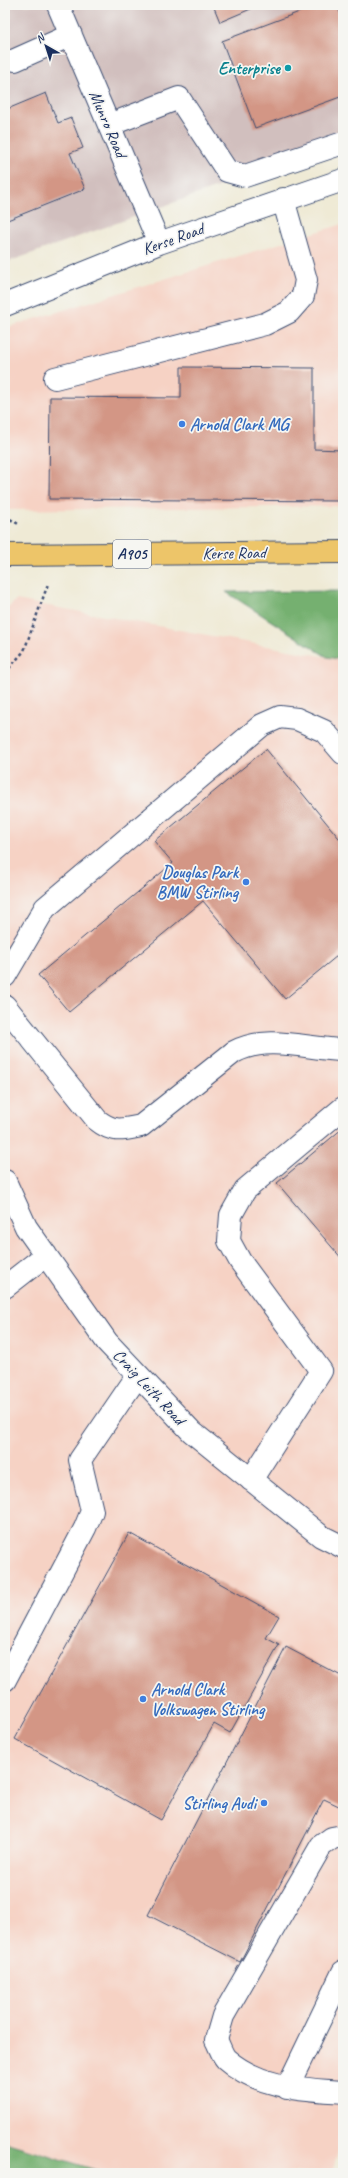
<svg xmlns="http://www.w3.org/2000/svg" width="348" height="2178" viewBox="0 0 348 2178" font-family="Caveat,sans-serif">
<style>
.built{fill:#f6d2c4}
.industrial{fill:#d1bfbe}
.forest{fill:#74b06f;stroke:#487066}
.building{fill:#d39685}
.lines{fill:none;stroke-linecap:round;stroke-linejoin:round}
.minor-casing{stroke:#3b4b70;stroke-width:24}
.major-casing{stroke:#3b4b70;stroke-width:24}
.path{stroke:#3b4b70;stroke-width:2.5;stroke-dasharray:3 3;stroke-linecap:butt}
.minor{stroke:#fff;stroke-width:22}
.major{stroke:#edc569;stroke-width:22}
.culture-dot{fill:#0f9aa8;stroke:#f6f6f2;stroke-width:1.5}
.shop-dot{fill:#3f7fe0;stroke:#f6f6f2;stroke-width:1.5}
.labels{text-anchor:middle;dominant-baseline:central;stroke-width:3.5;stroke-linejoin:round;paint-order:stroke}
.shield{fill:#f6f6f2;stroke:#5d6b8a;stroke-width:1}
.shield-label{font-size:16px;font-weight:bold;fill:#1b2f5e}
.culture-label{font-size:17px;font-weight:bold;fill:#0d838f;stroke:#f6f6f2;text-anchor:end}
.street-label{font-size:17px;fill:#1b2f5e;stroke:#f6f6f2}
.shop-label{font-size:17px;font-weight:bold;fill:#366cbe;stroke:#f6f6f2;text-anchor:start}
</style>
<rect width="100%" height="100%" fill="#f6f6f2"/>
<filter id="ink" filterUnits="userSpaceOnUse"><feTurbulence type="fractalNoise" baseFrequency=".025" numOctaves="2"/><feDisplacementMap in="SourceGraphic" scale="8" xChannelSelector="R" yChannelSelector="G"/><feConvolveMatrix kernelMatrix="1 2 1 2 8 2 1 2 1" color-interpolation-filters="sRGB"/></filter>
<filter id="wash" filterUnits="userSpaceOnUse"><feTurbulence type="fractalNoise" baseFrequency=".012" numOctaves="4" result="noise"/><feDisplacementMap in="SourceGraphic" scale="16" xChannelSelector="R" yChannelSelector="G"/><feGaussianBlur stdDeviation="0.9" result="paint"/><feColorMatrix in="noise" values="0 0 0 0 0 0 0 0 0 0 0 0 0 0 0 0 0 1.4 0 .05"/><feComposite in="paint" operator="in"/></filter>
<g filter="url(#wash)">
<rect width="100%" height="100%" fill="#efead5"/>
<!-- built -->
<path class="built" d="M343,224V506L5,510V328Z
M16,600L343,660V2134L332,2173H106L5,2142V611Z"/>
<!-- industrial -->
<path class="industrial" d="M5,5H343V142L5,263Z"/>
<!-- forest -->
<path class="forest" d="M343,591V660L327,657L226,592Z
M5,2142L106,2173H5Z"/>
<g id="blocks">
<!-- building -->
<path class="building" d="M213,5H260L220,22Z
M318,5H337L343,20V96L255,128L222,41Z
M46,93L58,123L71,118L83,148L70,153L85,189L5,221V110Z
M181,367L314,368V449L341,450V501L49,499L50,397L181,398Z
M266,749L343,843V951L285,999L203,901L69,1012L38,975L173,863L154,841Z
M343,1128V1260L277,1183Z
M129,1533L279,1616L266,1638L279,1645L230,1733L214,1724L161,1820L15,1739Z
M286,1647L343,1677V1808L324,1799L240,1962L148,1915Z"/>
</g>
</g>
<g filter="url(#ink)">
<use href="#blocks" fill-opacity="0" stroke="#3b4b70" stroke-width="1"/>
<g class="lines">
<!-- minor casing -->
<g class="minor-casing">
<path id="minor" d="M58,5L159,243
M15,60L71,35
M109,125L179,98L227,171L245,176L343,143
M5,305L159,243L343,180
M55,378L265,324L289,312L303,296L306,280L283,199
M5,976L45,908L262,725L280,717L297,719L324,731L343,753
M5,1006L97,1120C113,1133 122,1130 141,1126L234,1052C269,1034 306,1049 343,1050
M5,1181L26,1227L107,1342L192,1432L321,1536L343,1547
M5,1287L46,1255
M251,1480L321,1371L240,1261L229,1241L231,1215L245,1190L343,1108
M5,1680L85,1528L92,1511L80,1460L138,1375
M343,1836L332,1838L321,1846L223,2016L216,2040C219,2045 222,2055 226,2059C259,2088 302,2089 343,2092
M287,2088L343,1972"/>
</g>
<!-- major casing -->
<g class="major-casing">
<path id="major" d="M5,555L343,552"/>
</g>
<!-- path -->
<path class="path" d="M5,516L20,525
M5,673L24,651L48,584"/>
<!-- minor -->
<use href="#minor" class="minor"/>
<!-- major -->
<use href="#major" class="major"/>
</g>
</g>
<!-- markers -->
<circle class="culture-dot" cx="288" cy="68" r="4"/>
<g class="shop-dot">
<circle cx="182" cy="424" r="4"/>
<circle cx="246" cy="882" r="4"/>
<circle cx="143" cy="1699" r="4"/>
<circle cx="264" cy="1803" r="4"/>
</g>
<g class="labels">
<!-- shield labels -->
<rect class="shield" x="113" y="540" width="38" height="28" rx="3"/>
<g class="shield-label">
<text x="132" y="554">A905</text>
</g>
<!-- culture labels -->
<g class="culture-label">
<text x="280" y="68">Enterprise</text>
</g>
<!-- street labels -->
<g class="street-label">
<text transform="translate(108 124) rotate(67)">Munro Road</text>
<text transform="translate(173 239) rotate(-20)">Kerse Road</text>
<text transform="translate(234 553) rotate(-1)">Kerse Road</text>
<text transform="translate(149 1387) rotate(47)">Craig Leith Road</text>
</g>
<!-- shop labels -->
<g class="shop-label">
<text x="190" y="424">Arnold Clark MG</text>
<text x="238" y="872" text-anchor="end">Douglas Park<tspan x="238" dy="20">BMW Stirling</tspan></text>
<text x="151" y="1689">Arnold Clark<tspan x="151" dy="20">Volkswagen Stirling</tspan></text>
<text x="256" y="1803" text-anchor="end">Stirling Audi</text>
</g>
</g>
<!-- margin -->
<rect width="348" height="2178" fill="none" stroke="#f6f6f2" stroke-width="20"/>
<!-- north arrow -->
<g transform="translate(46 46) rotate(321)" stroke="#f6f6f2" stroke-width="3" paint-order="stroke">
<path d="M0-3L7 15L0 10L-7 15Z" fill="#1b2f5e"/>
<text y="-6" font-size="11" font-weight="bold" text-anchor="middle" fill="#1b2f5e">N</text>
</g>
</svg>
